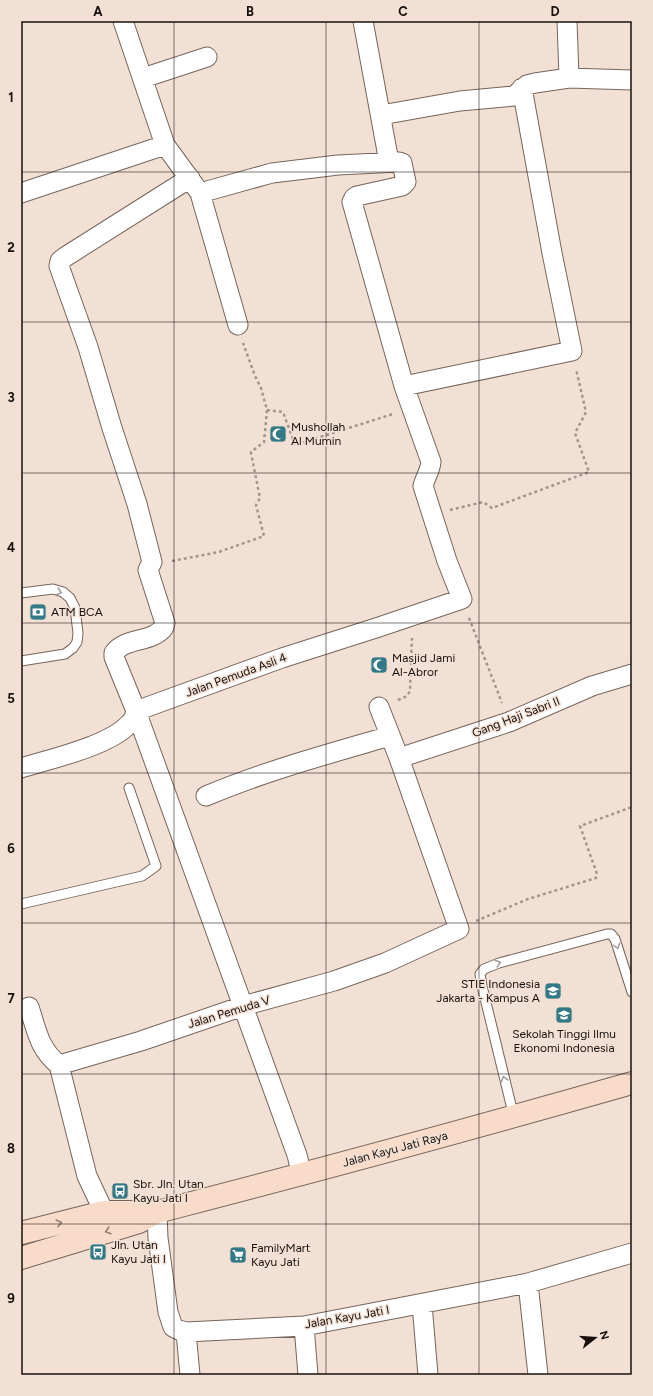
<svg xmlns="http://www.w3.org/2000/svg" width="653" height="1396" viewBox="0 0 653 1396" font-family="Figtree,sans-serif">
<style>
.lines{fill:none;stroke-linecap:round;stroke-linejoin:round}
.lane-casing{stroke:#75655b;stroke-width:11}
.street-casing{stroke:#75655b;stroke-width:21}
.secondary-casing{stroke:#75655b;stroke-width:24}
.path{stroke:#a3948c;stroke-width:2.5;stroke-dasharray:3 3;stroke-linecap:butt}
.lane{stroke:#fff;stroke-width:9}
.street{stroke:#fff;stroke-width:19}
.secondary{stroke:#f8dbc8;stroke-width:22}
.oneway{stroke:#a29f9e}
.oneway2{stroke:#938073}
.grid{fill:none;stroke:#17100c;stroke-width:1;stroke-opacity:0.55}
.labels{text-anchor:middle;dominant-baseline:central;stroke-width:3;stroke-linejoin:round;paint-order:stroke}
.poi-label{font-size:12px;fill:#17100c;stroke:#f3e0d5;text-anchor:start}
.street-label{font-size:12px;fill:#17100c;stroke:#f3e0d5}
.neatline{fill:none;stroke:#17100c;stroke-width:1.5}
.grid-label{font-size:13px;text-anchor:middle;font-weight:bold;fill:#17100c}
</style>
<rect width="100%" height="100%" fill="#f3e0d5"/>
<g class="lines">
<!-- lane casing -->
<g class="lane-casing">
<path id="lane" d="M21,593L53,589L63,592L70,598L75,608L78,633L77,642L73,648L65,654L21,661
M21,904L142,876L156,866L129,788
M514,1117L482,986L480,974L484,969L499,963L607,934H611L615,939L632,992"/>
</g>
<!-- street casing -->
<g class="street-casing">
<path id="street" d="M363,21L389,162
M567,21L569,78
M143,78L207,57
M381,115L460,101L514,96L527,85L535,83L569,78L632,80
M190,178L65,257L60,261L59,266L88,347L112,428L137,504L152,562L148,570L165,623L164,627C153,643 125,637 114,653V657L136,711L297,1155L302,1175
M21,193L165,145
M200,193L238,325
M404,386L572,351L552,253L522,88
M399,758L509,722L592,686L632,674
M21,768C50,759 109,746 129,724C133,721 135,715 136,711L282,658L379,627L462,599L447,561L423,486C425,478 430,471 431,462L404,386L352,202L354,198L357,196L402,186L406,182L402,163L399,162L338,165L272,173L200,193L165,145L123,21
M206,796C265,771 328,754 390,736
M29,1007C37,1031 39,1049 59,1065
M59,1065L141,1041L243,1006L334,981L385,963L459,929L399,758L379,707
M59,1065L87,1176L104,1212
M157,1212L158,1238L168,1312L173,1327L179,1330L186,1332L304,1326L528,1283L632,1253
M528,1283L538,1375
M422,1304L428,1375
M304,1326L308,1375
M186,1332L190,1375"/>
</g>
<!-- secondary casing -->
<g class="secondary-casing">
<path id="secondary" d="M21,1233L104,1212H148
M21,1258L139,1222L157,1212C316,1171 474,1128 632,1083"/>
</g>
<!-- path -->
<path class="path" d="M267,410L283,412L295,445L393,414
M450,510L483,502L492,508L589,472L575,433L586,412L576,369
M172,561L219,552L264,536L256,505L260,498L251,453V452L264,442L267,410L261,388L255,376L243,343
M469,618L502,703
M398,700L407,696L410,691L412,638
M476,921L528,899L596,878L597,874L580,826L632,807"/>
<!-- lane -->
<use href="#lane" class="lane"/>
<!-- street -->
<use href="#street" class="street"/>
<!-- secondary -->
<use href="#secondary" class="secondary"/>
</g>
<!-- one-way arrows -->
<defs><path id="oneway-chevron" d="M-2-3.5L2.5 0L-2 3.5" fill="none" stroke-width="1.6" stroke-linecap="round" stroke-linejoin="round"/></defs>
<g class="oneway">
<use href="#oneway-chevron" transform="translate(59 592) rotate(19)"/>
<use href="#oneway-chevron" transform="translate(617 946) rotate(72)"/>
<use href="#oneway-chevron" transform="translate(498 963) rotate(-18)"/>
<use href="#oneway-chevron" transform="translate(504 1079) rotate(-106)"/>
</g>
<g class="oneway2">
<use href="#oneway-chevron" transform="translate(59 1223) rotate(-14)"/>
<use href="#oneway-chevron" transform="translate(108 1231) rotate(163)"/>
</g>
<!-- grid -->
<path class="grid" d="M174,21V1375M326,21V1375M479,21V1375M21,172H632M21,322H632M21,473H632M21,623H632M21,773H632M21,923H632M21,1074H632M21,1224H632"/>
<!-- icons -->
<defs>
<g id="mosque-square" transform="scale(0.9)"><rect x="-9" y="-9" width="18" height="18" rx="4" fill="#347a86" stroke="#f3e0d5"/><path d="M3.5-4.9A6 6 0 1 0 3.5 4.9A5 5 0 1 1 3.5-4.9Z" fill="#fff"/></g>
<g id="bank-square" transform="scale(0.9)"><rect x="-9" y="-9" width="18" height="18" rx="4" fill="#347a86" stroke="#f3e0d5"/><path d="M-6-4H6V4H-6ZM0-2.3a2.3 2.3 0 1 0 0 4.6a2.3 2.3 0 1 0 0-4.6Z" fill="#fff"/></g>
<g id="university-square" transform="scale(0.9)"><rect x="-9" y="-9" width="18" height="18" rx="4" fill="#347a86" stroke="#f3e0d5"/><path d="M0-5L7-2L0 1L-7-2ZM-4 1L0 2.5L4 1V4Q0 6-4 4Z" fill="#fff"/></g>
<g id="bus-square" transform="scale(0.9)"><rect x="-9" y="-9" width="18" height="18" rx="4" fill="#347a86" stroke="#f3e0d5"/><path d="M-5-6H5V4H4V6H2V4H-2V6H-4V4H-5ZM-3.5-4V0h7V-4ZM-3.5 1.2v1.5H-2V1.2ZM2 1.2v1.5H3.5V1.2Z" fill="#fff"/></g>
<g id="supermarket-square" transform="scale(0.9)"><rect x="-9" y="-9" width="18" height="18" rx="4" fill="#347a86" stroke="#f3e0d5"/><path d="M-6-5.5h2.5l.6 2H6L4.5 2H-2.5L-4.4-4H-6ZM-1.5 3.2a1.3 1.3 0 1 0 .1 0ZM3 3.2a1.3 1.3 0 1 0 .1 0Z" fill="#fff"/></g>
</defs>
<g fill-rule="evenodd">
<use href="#mosque-square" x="278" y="434"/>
<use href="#bank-square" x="38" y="612"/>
<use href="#mosque-square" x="379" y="665"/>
<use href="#university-square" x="553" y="991"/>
<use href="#university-square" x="564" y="1015"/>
<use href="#bus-square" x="120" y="1191"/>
<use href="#bus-square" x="98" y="1252"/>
<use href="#supermarket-square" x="238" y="1255"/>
</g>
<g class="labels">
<!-- poi labels -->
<g class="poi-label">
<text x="291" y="427">Mushollah<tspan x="291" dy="14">Al Mumin</tspan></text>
<text x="51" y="612">ATM BCA</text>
<text x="392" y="658">Masjid Jami<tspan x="392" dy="14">Al-Abror</tspan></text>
<text x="540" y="984" text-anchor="end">STIE Indonesia<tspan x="540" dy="14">Jakarta - Kampus A</tspan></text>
<text x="564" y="1034" text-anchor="middle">Sekolah Tinggi Ilmu<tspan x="564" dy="14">Ekonomi Indonesia</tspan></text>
<text x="133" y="1184">Sbr. Jln. Utan<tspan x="133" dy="14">Kayu Jati I</tspan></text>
<text x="111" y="1245">Jln. Utan<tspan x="111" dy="14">Kayu Jati I</tspan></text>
<text x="251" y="1248">FamilyMart<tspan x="251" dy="14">Kayu Jati</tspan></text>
</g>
<!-- street labels -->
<g class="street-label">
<text transform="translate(236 675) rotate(-20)">Jalan Pemuda Asli 4</text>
<text transform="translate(516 717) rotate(-21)">Gang Haji Sabri II</text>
<text transform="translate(229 1012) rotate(-17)">Jalan Pemuda V</text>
<text transform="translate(395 1149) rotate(-15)">Jalan Kayu Jati Raya</text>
<text transform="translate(347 1317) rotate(-10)">Jalan Kayu Jati I</text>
</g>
</g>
<!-- border -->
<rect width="653" height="1396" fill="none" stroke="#f3e0d5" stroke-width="44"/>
<!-- north arrow -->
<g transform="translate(595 1338) rotate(73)" stroke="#f3e0d5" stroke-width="3" paint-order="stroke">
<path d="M0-3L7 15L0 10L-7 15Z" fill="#17100c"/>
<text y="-6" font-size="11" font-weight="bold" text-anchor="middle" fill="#17100c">N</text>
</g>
<rect x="22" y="22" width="609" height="1352" class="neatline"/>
<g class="grid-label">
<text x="98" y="16">A</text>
<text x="250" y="16">B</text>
<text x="403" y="16">C</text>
<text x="555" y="16">D</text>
<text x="11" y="102">1</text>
<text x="11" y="252">2</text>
<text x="11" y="402">3</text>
<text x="11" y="552">4</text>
<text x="11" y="703">5</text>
<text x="11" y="853">6</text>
<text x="11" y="1003">7</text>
<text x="11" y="1153">8</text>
<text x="11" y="1303">9</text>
</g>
</svg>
